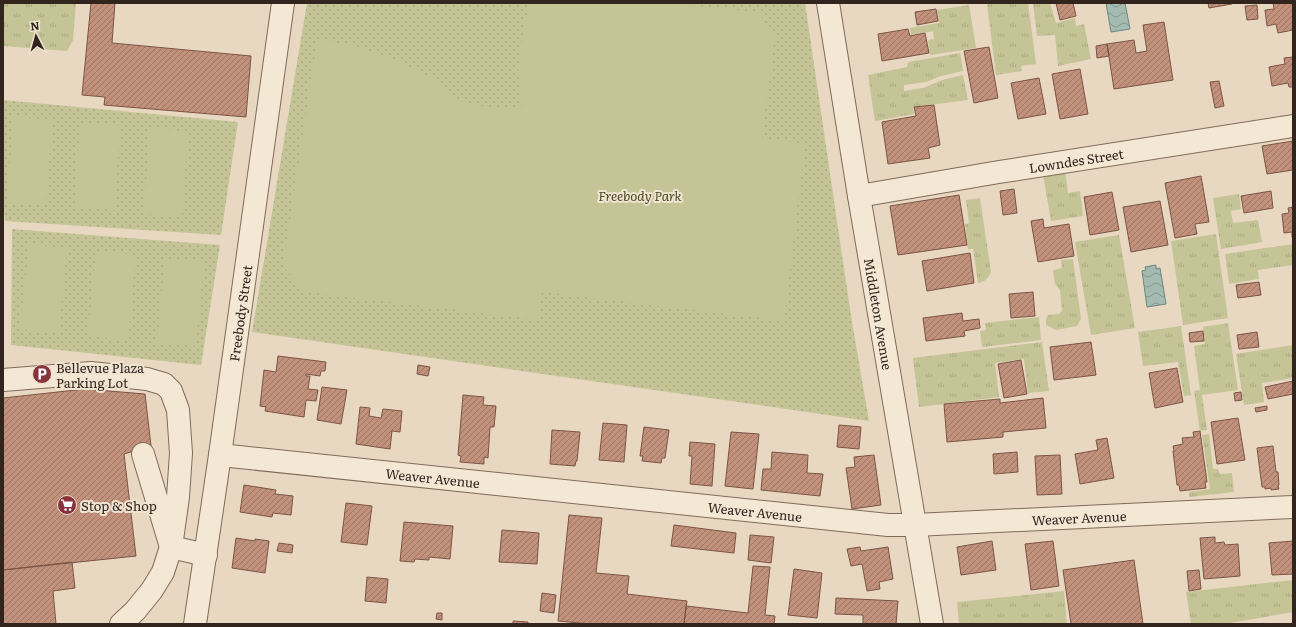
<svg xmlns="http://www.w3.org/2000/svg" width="1296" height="627" viewBox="0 0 1296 627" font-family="Literata,serif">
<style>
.grass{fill:url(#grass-tufts)}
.park{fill:url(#park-dots)}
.garden{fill:#c4c497}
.water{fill:url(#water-waves);stroke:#6c887e}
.building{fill:url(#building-hatch);stroke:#7c5444}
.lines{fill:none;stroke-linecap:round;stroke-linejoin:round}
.minor-casing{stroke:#806b5b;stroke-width:24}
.minor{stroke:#f4e7d4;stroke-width:22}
.labels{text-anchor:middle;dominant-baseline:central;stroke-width:4;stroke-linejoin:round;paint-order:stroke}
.street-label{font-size:13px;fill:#31251e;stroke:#f0e4d1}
.park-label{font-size:13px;font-style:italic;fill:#464b27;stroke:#f0e4d1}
.poi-label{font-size:13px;fill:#31251e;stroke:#f0e4d1;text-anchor:start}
</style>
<defs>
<pattern id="grass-tufts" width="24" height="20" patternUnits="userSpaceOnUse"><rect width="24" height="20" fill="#c4c497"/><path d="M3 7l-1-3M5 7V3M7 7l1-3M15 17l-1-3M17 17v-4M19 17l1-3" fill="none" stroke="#a9a882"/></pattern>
<pattern id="park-dots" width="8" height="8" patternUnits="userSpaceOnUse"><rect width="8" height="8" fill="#c4c497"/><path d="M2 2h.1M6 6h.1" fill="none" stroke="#a9a882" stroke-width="1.8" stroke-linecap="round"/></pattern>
<pattern id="water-waves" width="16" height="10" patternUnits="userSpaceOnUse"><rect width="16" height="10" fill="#a4bbb2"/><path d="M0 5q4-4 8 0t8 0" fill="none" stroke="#869890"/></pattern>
<pattern id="building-hatch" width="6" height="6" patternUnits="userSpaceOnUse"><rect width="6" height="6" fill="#c2917c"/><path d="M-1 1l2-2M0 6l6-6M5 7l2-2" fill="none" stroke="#9e7665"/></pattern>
</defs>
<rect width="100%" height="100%" fill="#e8d8c2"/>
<!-- grass -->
<path class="grass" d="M3,3H76L73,40L67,51L3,46Z
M993,3H1028L1036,64L1021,66L1022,71L996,75L987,4Z
M1033,3H1050L1056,23L1075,18L1076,26L1084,24L1091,59L1058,66L1055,35L1037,36Z
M969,5L976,48L930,55L928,40L934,39L933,31L911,35L910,28L939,23L937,10Z
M960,53L963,71L941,76L926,82L904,85V91L923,88L942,80L963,75L968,100L913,107L914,114L875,121L868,75L907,67L908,62Z
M1065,171L1068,193L1080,191L1083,216L1051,221L1043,175Z
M1239,194L1241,209L1231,211L1233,223L1258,220L1262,242L1221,249L1213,198Z
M980,198L991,272C988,278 985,282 978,283L973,249H968L965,224L969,223L966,200Z
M1216,234L1228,318L1183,325L1171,241Z
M1119,235L1135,328L1091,335L1075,242Z
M1293,244V265L1258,270L1259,279L1229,284L1225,254Z
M1073,259L1081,319L1077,326L1056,330L1046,325V319L1048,315L1059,314L1062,311L1060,290L1055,284L1053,270L1062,268L1061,260Z
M1039,317L1041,340L982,347L980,331L986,330L985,323Z
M1228,323L1238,390L1202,395L1207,430L1200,431L1194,391L1200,390L1194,346L1205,344L1203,327Z
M1181,326L1191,395L1184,396L1178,362L1143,366L1138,332Z
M1042,342L1049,391L1028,393L1024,359L995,363L999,397L919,407L913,358Z
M1293,345V378L1262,383L1264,402L1244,405L1236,354Z
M1209,434L1213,469H1218L1220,474L1232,473L1234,492L1189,497V492L1210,489L1202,435Z
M1293,580V612L1225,624H1191L1186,592Z
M1064,591L1067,624H959L957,602Z"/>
<!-- park -->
<path class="park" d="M307,3H805L851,316L869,421L252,332Z
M3,100L238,122L221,235L5,221L3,205Z
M12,229L220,245L201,365L11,345Z"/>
<!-- garden -->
<path class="garden" d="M530,3H672L758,12L775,37L762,138L805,144L784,321L542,292L539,320L305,292L283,266L317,39L355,46L394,59L431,78L465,104L522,110L518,72L523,31Z
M13,117L52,120L46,204L7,202Z
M80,123L120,126L115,210L74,207Z
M149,128L188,131L182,216L144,214Z
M29,245L67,248L59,333L20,329Z
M96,251L136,255L128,340L88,336Z
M165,258L204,262L196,346L157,343Z"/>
<!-- water -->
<path class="water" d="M1106,3H1125L1130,29L1111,32Z
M1156,265V269L1160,268L1166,304L1147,307L1142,271L1146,270L1145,267Z"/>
<!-- building -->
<path class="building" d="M91,3H115L112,43L251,56L246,117L104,105L105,97L82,95Z
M1056,3H1073L1076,16L1060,20Z
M1208,3H1232V4L1209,8Z
M1273,3H1293V30L1278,33L1276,24L1267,26L1265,10L1274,9Z
M1257,5L1258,19L1247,20L1245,6Z
M936,9L938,21L917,25L915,12Z
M1164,22L1173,80L1114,89L1107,44L1134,40L1136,53L1147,51L1143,25Z
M908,29L910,36L925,33L929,53L882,61L878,34Z
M1107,44L1109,56L1097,58L1096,46Z
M989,47L998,98L974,103L964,51Z
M1293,57V87H1289L1288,83L1272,86L1269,67L1285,64L1284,58Z
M1080,69L1088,114L1060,119L1052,74Z
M1039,78L1046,114L1018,119L1011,83Z
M1219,81L1224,106L1215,108L1210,82Z
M934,105L940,145L928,148L930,158L888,164L882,122L916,116L914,107Z
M1293,141V170L1267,174L1262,146Z
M1201,176L1209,222L1195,224L1197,234L1175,238L1165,183Z
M1014,189L1017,213L1003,215L1000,191Z
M1271,191L1273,208L1244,213L1241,196Z
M1112,192L1119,230L1090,235L1084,197Z
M959,195L967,245L898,255L890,206Z
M1160,201L1168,245L1131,252L1123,207Z
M1293,207V237H1292V232L1284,233L1282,214L1289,213L1288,208Z
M1043,219L1044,228L1069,224L1074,256L1038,262L1031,221Z
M970,253L974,283L927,291L922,261Z
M1259,282L1261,295L1238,298L1236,285Z
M1033,292L1035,316L1011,318L1009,294Z
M962,313L963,321L979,319L980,328L964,331L965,336L926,341L923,318Z
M1203,331L1204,341L1190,342L1189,333Z
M1257,332L1259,347L1239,349L1237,335Z
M1091,342L1096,375L1054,380L1050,347Z
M278,356L326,362L325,371H321L320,376L306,374V376H310L308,389L318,390L316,401L306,400L304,417L265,411L266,407L260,406L264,370L276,372Z
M1021,360L1027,394L1004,398L998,364Z
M418,365L430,367L428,376L417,374Z
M1177,368L1183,402L1155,408L1149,373Z
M1293,381V394L1268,399L1265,387Z
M322,387L347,390L341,424L317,420Z
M85,389L145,394L151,446L124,454L136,556L3,570V398Z
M1241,392L1242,400L1235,401L1234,393Z
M463,395L484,397L483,405L496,406L494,427H490L488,458L484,457V464L460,462L461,456L458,455Z
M1043,398L1046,428L1003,432V437L947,442L944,404L1000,399V403Z
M1267,406V410L1256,412L1255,408Z
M360,407L370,408L369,416L381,418L383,409L402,411L400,432L392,431L390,449L356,444Z
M1238,418L1245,460L1217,464L1211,422Z
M603,423L627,425L624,462L599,460Z
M839,425L861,427L859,449L837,447Z
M644,427L669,430L665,458H662L661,463L642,461L643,456H640Z
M552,430L580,432L577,461H576L575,466L550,464Z
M1200,431L1207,482H1205L1206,488L1180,491L1179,485H1177L1173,451H1174L1173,446L1183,444L1182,438L1194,437L1193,432Z
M731,432L759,434L753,489L725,486Z
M1107,438L1114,478L1080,484L1075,454L1098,450L1096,440Z
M690,442L715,444L712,486L690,484L692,456H689Z
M1273,446L1276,472H1278L1279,485H1278L1279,489L1271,490V488L1265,489V487H1262L1257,448Z
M772,452L808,455L807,473L823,474L820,496L761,490L763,469H771Z
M1017,452L1018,472L994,474L993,454Z
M874,455L881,505L852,509L846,468L855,467L854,457Z
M1060,455L1062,494L1037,495L1035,456Z
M244,485L276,490L275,494L293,496L291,515L273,513L272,517L240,512Z
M346,503L372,506L367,545L341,542Z
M569,515L602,518L596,573L629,576L627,594L687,601L684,624H590L558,621Z
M404,522L453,526L450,559L429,557V560L415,559L414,562L400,561Z
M674,525L736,533L734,553L671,546Z
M502,530L539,533L537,564L499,562Z
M750,535L774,537L771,563L748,560Z
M1215,537V543L1224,542L1225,545L1238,544L1240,576L1204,579L1200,538Z
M236,538L255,541V539L269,541L265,573L232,568Z
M992,541L996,570L961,575L957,547Z
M1053,541L1059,586L1031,590L1025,544Z
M1293,541V574L1272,575L1269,543Z
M279,543L293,545L292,553L277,551Z
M860,547L861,551L888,547L893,579L879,582L880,589L867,591L862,564L851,566L847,549Z
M1134,560L1143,624H1071L1063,570Z
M72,562L75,588L53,591L56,624H3V570Z
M753,566L770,567L765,615L775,616L774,624H684L686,606L748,613Z
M794,569L822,573L817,618L788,615Z
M1199,570L1201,589L1189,591L1187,571Z
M367,577L388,579L386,603L365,601Z
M542,593L556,595L554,613L540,611Z
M836,598L898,601L896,624H863V615L835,614Z
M437,613H442V620L436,619Z
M513,621L528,622V624H513Z"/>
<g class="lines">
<!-- minor casing -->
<g class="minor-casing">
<g id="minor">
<path id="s1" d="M828,3L859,196L932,624"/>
<path id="s2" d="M859,196L999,172L1293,126"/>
<path d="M3,380L91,373L147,379L164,384L171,391L178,410L181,453L178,497L171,547L163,572L152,590L135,611L121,624"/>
<path d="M143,454L171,547L206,555"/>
<path id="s3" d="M220,455L888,525H915L1293,507"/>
<path id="s4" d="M195,624L220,455L283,3"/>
</g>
</g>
<!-- minor -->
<use href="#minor" class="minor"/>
</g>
<!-- icons -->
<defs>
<g id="parking-disc" transform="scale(1)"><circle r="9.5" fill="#88323c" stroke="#f0e4d1"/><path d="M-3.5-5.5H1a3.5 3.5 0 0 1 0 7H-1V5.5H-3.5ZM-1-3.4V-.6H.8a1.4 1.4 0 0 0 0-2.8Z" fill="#fff"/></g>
<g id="supermarket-disc" transform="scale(1)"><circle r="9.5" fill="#88323c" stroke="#f0e4d1"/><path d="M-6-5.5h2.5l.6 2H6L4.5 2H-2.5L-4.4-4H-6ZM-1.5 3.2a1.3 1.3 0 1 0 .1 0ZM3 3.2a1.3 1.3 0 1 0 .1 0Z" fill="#fff"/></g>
</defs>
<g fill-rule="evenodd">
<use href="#parking-disc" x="42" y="374"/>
<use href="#supermarket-disc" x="67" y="505"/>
</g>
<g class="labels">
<!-- street labels -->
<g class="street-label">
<text stroke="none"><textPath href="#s2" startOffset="220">Lowndes Street</textPath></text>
<text stroke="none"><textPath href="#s4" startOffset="314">Freebody Street</textPath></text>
<text stroke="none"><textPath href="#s1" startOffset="315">Middleton Avenue</textPath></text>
<text stroke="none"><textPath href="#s3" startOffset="214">Weaver Avenue</textPath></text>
<text stroke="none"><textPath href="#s3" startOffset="538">Weaver Avenue</textPath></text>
<text stroke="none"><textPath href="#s3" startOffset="863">Weaver Avenue</textPath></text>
</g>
<!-- park labels -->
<g class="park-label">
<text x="640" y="195">Freebody Park</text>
</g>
<!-- poi labels -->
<g class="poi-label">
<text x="56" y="367">Bellevue Plaza<tspan x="56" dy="15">Parking Lot</tspan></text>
<text x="81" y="505">Stop &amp; Shop</text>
</g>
</g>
<!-- border -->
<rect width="1296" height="627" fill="none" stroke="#31251e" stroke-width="8"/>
<!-- north arrow -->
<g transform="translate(36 36) rotate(354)" stroke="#f0e4d1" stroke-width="3" paint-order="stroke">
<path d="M0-3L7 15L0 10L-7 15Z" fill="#31251e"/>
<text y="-6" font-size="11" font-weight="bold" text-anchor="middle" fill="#31251e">N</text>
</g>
</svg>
